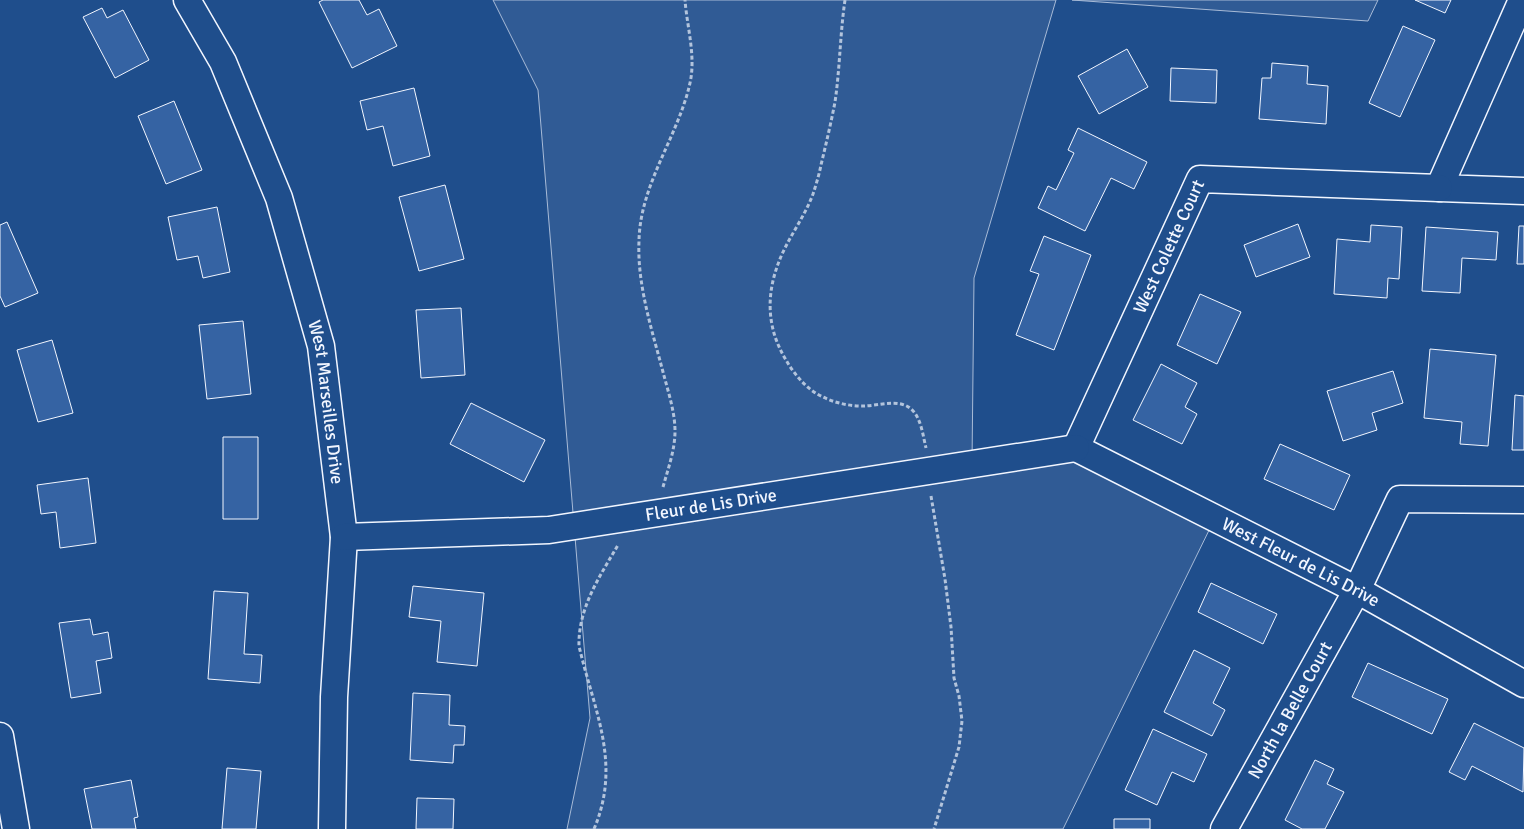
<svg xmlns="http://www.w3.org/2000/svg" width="1524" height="829" viewBox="0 0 1524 829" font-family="Signika,sans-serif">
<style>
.built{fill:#305b95;stroke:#a8bbd7}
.building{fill:#3563a3;stroke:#f2f6ff}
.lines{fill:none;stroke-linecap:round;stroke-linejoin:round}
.minor-casing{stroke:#f2f6ff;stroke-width:29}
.path{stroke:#b3c4dc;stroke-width:3;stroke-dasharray:4 2.5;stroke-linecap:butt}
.minor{stroke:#1f4e8c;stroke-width:26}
.labels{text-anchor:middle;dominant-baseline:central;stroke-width:4;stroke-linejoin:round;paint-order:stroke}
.street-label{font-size:18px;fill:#f2f6ff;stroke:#1f4e8c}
</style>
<rect width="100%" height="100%" fill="#1f4e8c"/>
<!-- built -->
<path class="built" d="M493,0H1056L974,278L972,463L1076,448L1215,518L1063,829H567L590,718L538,90Z
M1072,0H1378L1368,21Z"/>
<!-- building -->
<path class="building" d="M323,0H359L367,15L379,9L397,46L352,68L319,2Z
M1415,0H1451L1445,13Z
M102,8L107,18L123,10L149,60L115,78L83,17Z
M1403,26L1435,40L1400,117L1369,103Z
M1127,49L1148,87L1099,114L1078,76Z
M1272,63L1308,66L1307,84L1328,86L1326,124L1259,119L1262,78H1271Z
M1171,68L1217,70L1216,103L1170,101Z
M414,88L430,156L393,166L383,126L367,130L360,101Z
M174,101L202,170L166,184L138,116Z
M1078,128L1147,162L1134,189L1111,178L1085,231L1038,208L1048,186L1056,190L1074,153L1068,150Z
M445,185L464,259L419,271L399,197Z
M217,207L230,272L203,278L198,256L177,260L168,217Z
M7,222L38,293L5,307L0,296V225Z
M1298,224L1310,257L1256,277L1244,245Z
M1371,225L1402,227L1399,279L1388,278L1387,298L1334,294L1337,239L1370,242Z
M1519,226H1524V264H1517Z
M1426,227L1498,232L1496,260L1462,258L1460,293L1422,291Z
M1044,236L1091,255L1054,350L1016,335L1039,274L1030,271Z
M1200,294L1241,312L1217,364L1177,345Z
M461,308L465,375L421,378L416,310Z
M243,321L251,394L207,399L199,325Z
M52,340L73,413L38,422L17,350Z
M1430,349L1496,355L1488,446L1460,444L1462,422L1424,418Z
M1161,364L1197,383L1185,407L1197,414L1182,444L1133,420Z
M1393,371L1403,403L1372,413L1377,430L1343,441L1327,391Z
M1515,395L1524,396V450H1512Z
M471,403L545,440L524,482L450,444Z
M223,437H258V519H223Z
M1280,444L1350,475L1334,510L1264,479Z
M88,478L96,543L60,548L56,512L41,514L37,485Z
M1211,583L1277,614L1263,644L1198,612Z
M413,586L484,593L477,666L437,662L441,621L409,617Z
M214,591L248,593L244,654L262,655L260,683L208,679Z
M90,619L93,635L108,632L112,658L96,661L101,693L71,698L59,623Z
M1194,650L1230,668L1213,703L1225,710L1212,736L1164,712Z
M1368,663L1448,699L1432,734L1352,697Z
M413,693L450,695L449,725L465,726L464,745H454L453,763L410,760Z
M1474,723L1524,748L1523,792L1472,766L1465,780L1449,772Z
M1153,729L1207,754L1194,782L1172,772L1157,805L1125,790Z
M1315,760L1334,769L1327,784L1344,792L1325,829H1302L1285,820Z
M227,768L261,771L256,829H222Z
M131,780L138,817L134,818L136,829H92L84,789Z
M417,798L454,799L453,829H416Z
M1114,819H1150V829H1114Z"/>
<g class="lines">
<!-- minor casing -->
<g class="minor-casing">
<g id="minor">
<path id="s1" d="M187,0L223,62L279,198L321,346L344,537L334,697L332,829"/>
<path d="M1522,0L1439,188L1524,191"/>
<path id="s2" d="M1076,448L1200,179L1439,188"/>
<path id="s3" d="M1076,448L1357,590L1524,684"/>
<path id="s4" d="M344,537L549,530L1076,448"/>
<path d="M0,736L16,829"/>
<path id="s5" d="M1224,829L1357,590L1400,499L1524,500"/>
</g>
</g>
<!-- path -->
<path class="path" d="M845,0C840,34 840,68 835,102C831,123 826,144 821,165C819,175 816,185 813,194C806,213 794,230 785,248C766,286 764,324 786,360C794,374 807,390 823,397C835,403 849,406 863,406C878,406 899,398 911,409C921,417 923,436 926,448
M663,487C668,469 675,450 675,431C675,412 668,391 663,372C652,330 637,285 639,241C640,184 678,137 690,83C696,56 687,27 685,0
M931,496L945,579L951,627L954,678L959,696L962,721L959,747L934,829
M594,829C622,763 594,711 579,646C578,608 600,576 618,545"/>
<!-- minor -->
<use href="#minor" class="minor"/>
</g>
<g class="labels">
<!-- street labels -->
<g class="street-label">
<text stroke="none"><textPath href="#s2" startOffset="222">West Colette Court</textPath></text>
<text stroke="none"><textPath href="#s1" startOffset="429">West Marseilles Drive</textPath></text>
<text stroke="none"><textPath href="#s4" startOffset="369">Fleur de Lis Drive</textPath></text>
<text stroke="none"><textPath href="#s3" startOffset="252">West Fleur de Lis Drive</textPath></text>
<text stroke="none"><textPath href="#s5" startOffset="136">North la Belle Court</textPath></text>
</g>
</g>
</svg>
